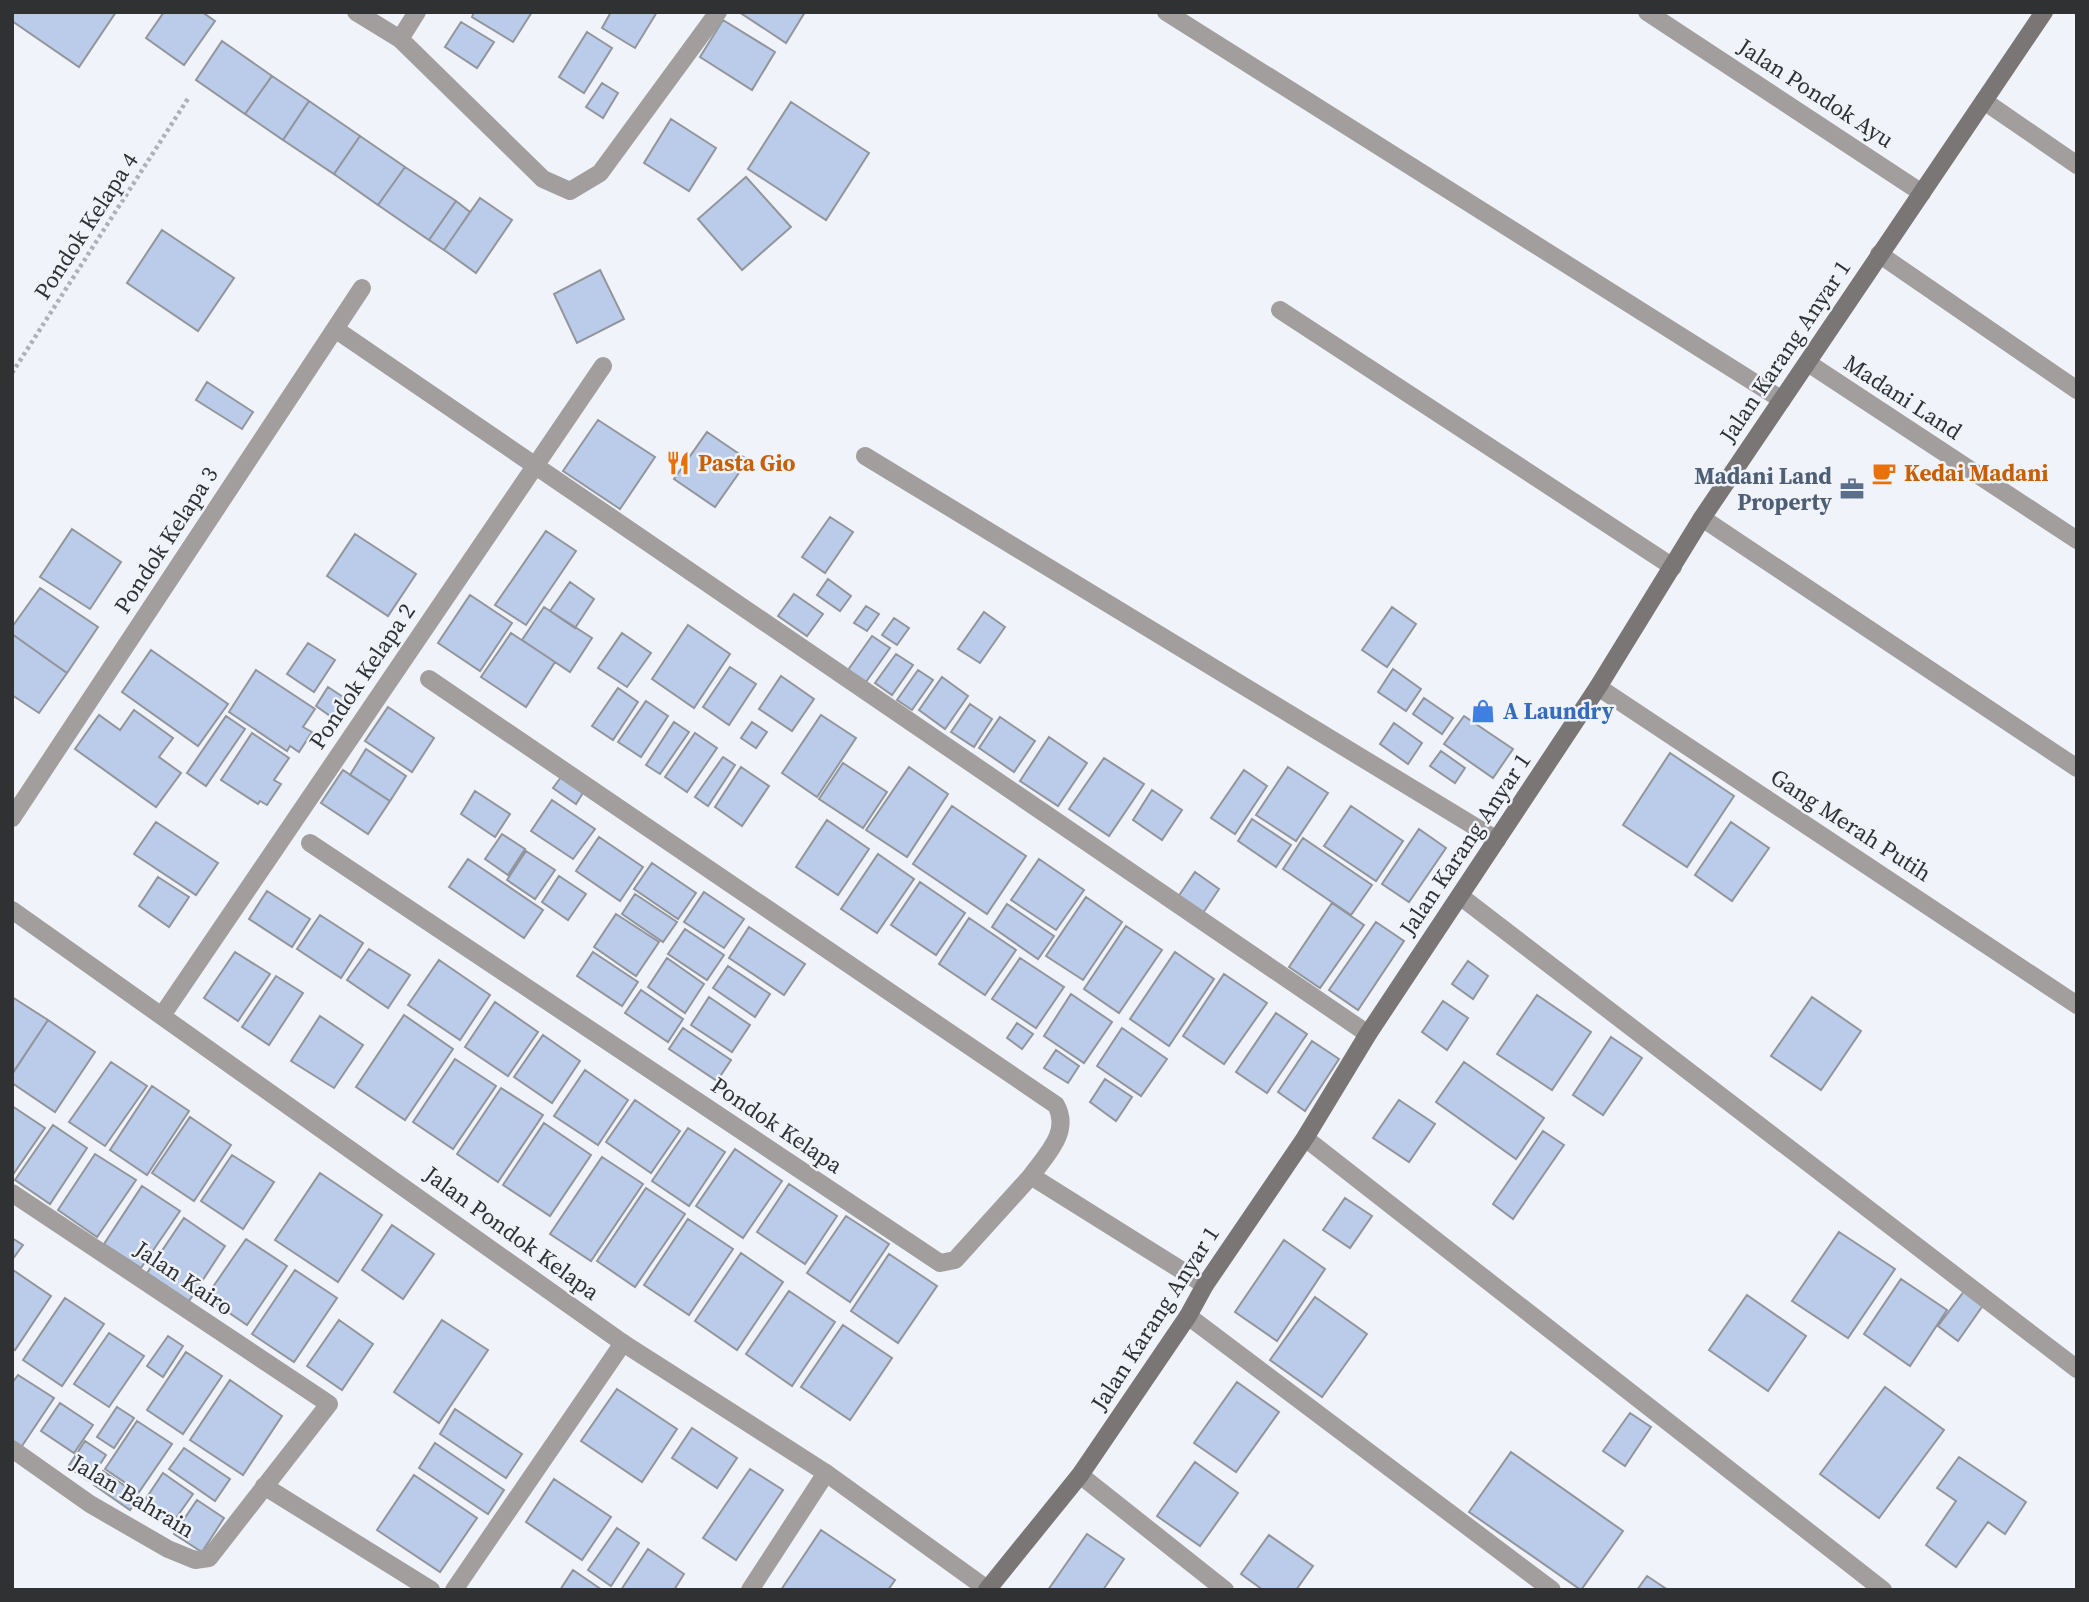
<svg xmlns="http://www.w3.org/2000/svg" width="2089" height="1602" viewBox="0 0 2089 1602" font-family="'Source Serif 4',serif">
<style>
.building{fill:#bacce9;stroke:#92969c;stroke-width:2}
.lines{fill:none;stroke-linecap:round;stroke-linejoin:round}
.path{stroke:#aeb1b6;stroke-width:4.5;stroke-dasharray:3.5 3.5;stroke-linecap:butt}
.minor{stroke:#a29e9e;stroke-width:18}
.tertiary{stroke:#a29e9e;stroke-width:18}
.secondary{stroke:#7b7676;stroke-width:18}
.labels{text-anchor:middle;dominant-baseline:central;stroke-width:5;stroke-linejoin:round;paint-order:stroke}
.street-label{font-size:23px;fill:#2f3133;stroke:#f0f4fa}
.food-label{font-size:23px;font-weight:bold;fill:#c56008;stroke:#f0f4fa;text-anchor:start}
.service-label{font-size:23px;font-weight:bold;fill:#4e5e75;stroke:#f0f4fa;text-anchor:end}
.shop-label{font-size:23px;font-weight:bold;fill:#366cbe;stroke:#f0f4fa;text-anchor:start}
</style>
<rect width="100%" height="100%" fill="#f0f4fa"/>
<!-- building -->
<path class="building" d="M12,12H116L79,67L12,21Z
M164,12H202L215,21L184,65L146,38Z
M474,12H532L513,42L472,17Z
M611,12H657L635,48L602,28Z
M739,12H805L786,43Z
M723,20L775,52L752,90L700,57Z
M461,22L494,42L477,68L445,47Z
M587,32L612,48L584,93L559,77Z
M222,41L272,76L245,114L196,80Z
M272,76L309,101L283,140L245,114Z
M602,83L618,93L603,118L586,107Z
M309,101L360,136L334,174L283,140Z
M791,102L869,153L826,220L748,169Z
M671,119L716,148L689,191L644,163Z
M360,136L405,167L378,205L334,174Z
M405,167L456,201L429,240L378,205Z
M746,177L791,227L742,270L698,219Z
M480,198L512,220L476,273L444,250Z
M456,201L470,212L444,250L429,240Z
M162,230L234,278L198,331L127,283Z
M600,270L624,319L577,343L554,294Z
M207,382L253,412L242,429L196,400Z
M598,420L655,457L620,509L563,471Z
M707,432L748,460L715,507L674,479Z
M830,517L853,532L825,573L802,557Z
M72,529L121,562L90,609L40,577Z
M546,531L576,551L526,625L495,605Z
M355,534L416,574L388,616L327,576Z
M828,579L851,596L840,611L817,595Z
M570,582L594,599L575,628L550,611Z
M40,588L98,627L67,673L12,634V627Z
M794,594L823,614L807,636L778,616Z
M470,595L512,623L480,671L438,643Z
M866,606L879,614L867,631L854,623Z
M544,607L592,638L570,672L522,640Z
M1392,607L1416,624L1387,667L1362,650Z
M984,612L1005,627L980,663L958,649Z
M894,618L909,628L897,645L882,635Z
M688,625L730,654L694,708L652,679Z
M511,633L555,662L526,707L481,677Z
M622,633L651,653L627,687L598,668Z
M12,634L67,673L39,713L12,695Z
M872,636L890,648L866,682L848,670Z
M308,643L335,660L314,692L287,674Z
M151,650L228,704L198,746L122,692Z
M896,654L913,665L892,695L875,683Z
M730,667L756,684L729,725L703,707Z
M1393,669L1421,689L1406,711L1378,692Z
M256,670L315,709L303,727L312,732L299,752L290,746L287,751L229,712Z
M918,670L933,680L912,710L897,700Z
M781,676L814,699L792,731L759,709Z
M942,677L968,696L945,729L919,710Z
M328,687L346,699L333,718L316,706Z
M618,688L638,702L613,740L592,726Z
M1424,698L1453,718L1442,734L1413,714Z
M646,701L668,716L641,757L618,742Z
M970,704L992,719L974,747L951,732Z
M388,707L434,738L412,772L365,741Z
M134,710L173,738L159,757L181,773L156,807L75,749L99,715L120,730Z
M821,715L856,738L817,797L782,773Z
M226,716L245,729L206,786L187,773Z
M1464,716L1513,749L1493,778L1444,744Z
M1000,717L1035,741L1014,772L979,748Z
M674,722L689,732L660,774L646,765Z
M752,722L767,732L756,748L741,738Z
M1394,723L1422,743L1408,764L1380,744Z
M252,733L289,758L274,780L281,784L267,805L260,801L258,804L221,780Z
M695,733L717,748L687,792L665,777Z
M1049,737L1087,763L1058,806L1020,781Z
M366,749L406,776L390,801L350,775Z
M1441,751L1465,768L1455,783L1430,766Z
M1670,753L1734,796L1687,867L1623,825Z
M723,757L735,765L708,806L695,797Z
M1104,758L1144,784L1109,836L1069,809Z
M843,763L887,792L863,828L819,799Z
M741,767L769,786L742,826L715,807Z
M909,767L948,794L907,857L866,830Z
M1288,767L1328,793L1296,841L1256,815Z
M343,770L390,801L368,834L321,803Z
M1244,770L1267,786L1235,834L1211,818Z
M564,773L586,788L576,804L553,788Z
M1152,790L1182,810L1162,840L1133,820Z
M475,791L510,814L495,837L461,814Z
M552,800L595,829L573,859L531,831Z
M952,806L1026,856L987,914L913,864Z
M1351,806L1403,841L1376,881L1324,846Z
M1252,819L1291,845L1276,867L1238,841Z
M827,820L869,849L838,895L796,867Z
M156,822L218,863L196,895L134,854Z
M1731,822L1769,848L1732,901L1695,875Z
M1419,829L1446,848L1409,902L1382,884Z
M502,834L525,849L508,875L485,859Z
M599,837L643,867L620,901L576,871Z
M1303,838L1372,885L1351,915L1283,869Z
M526,851L555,870L535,899L507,880Z
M878,854L914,879L877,933L841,909Z
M468,859L543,910L524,938L449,887Z
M1039,859L1084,890L1056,930L1011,900Z
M652,863L696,893L678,919L634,889Z
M1195,872L1219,889L1203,913L1178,897Z
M559,876L586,894L568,920L542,902Z
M158,877L189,897L169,927L139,906Z
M920,882L965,913L936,955L891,925Z
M267,891L310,919L292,947L249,919Z
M704,892L744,919L724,948L684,922Z
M635,894L677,922L663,942L622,914Z
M1086,897L1122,922L1083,980L1046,956Z
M1332,903L1364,925L1320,988L1289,967Z
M1007,904L1054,936L1038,959L992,927Z
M616,914L659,942L636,976L594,947Z
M320,915L363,943L341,978L297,949Z
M969,918L1016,950L985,995L939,964Z
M1376,922L1404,941L1358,1010L1329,990Z
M1126,926L1162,950L1119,1013L1084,989Z
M749,927L805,964L784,995L729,958Z
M685,929L724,955L707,980L668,954Z
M369,949L410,975L388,1008L347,980Z
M235,952L270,974L238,1021L204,998Z
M593,952L638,982L622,1006L577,976Z
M1175,952L1214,979L1169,1046L1130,1019Z
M667,958L704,984L685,1013L648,987Z
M1020,958L1064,987L1036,1028L992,999Z
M439,960L490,995L460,1040L408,1005Z
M1468,961L1488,976L1473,999L1452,984Z
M728,966L770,994L755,1017L713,988Z
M1224,974L1267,1003L1224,1064L1183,1036Z
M276,976L303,993L269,1045L242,1027Z
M641,990L683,1019L668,1042L625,1013Z
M1071,994L1112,1022L1084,1063L1044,1036Z
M1537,995L1591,1032L1552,1090L1497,1054Z
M12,997L48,1020L13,1073L12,1072Z
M709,997L750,1025L732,1052L691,1025Z
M1812,997L1861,1031L1821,1090L1771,1056Z
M1443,1001L1468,1018L1447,1050L1422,1032Z
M495,1002L538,1032L508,1076L465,1047Z
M1276,1013L1307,1034L1267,1093L1236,1072Z
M404,1015L453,1049L405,1120L356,1087Z
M320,1016L363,1045L334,1088L291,1061Z
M48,1020L95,1052L55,1112L12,1083V1074Z
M1017,1023L1033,1034L1022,1049L1007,1038Z
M683,1028L731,1060L717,1081L669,1049Z
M1122,1028L1167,1059L1141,1096L1097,1066Z
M543,1035L580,1061L552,1103L514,1077Z
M1611,1037L1642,1058L1603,1115L1573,1095Z
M1312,1041L1339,1059L1305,1111L1278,1092Z
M1056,1050L1079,1066L1068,1083L1044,1068Z
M455,1059L496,1086L453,1149L413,1122Z
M111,1062L147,1086L105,1146L69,1122Z
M1464,1062L1544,1118L1516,1159L1436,1102Z
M585,1070L628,1100L598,1145L554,1116Z
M1105,1079L1132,1097L1116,1121L1090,1102Z
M152,1086L189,1111L147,1175L110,1150Z
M501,1088L543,1115L498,1182L457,1154Z
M635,1100L680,1131L651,1173L606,1142Z
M1399,1100L1435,1124L1409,1162L1373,1138Z
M12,1106L45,1128L12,1176Z
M190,1117L231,1145L194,1201L152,1173Z
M544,1123L591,1155L550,1216L503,1185Z
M53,1125L87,1148L50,1204L15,1180Z
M688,1128L725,1152L689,1206L652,1181Z
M1543,1131L1564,1145L1513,1219L1493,1204Z
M735,1149L782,1181L743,1238L696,1206Z
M95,1154L136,1180L97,1237L58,1210Z
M232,1155L274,1182L243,1229L201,1201Z
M602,1157L643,1184L591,1261L550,1234Z
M320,1173L382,1215L338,1282L275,1240Z
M789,1184L837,1216L805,1264L757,1232Z
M142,1186L180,1211L141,1268L104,1244Z
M646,1188L685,1214L635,1287L597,1261Z
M1345,1198L1372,1216L1350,1248L1323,1230Z
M846,1216L889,1244L850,1302L807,1273Z
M184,1218L225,1246L189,1301L147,1273Z
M688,1219L733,1249L689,1315L644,1285Z
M392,1225L434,1254L403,1299L362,1270Z
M1839,1232L1895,1269L1848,1338L1792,1301Z
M12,1238L23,1245L12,1260Z
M246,1239L287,1266L247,1325L206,1297Z
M1284,1240L1325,1269L1277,1341L1235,1312Z
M741,1253L783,1282L737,1350L695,1321Z
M889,1254L937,1286L898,1343L851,1311Z
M13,1270L51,1296L15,1350L12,1348Z
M295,1270L337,1298L294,1362L252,1334Z
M1901,1279L1947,1310L1910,1366L1864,1334Z
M1965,1290L1984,1304L1958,1341L1938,1326Z
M789,1291L835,1322L792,1386L746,1354Z
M1747,1295L1806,1336L1768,1391L1709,1350Z
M1315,1297L1367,1334L1322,1397L1270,1360Z
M65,1298L104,1324L62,1386L23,1360Z
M339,1320L373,1344L342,1390L307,1366Z
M442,1320L488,1350L439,1423L394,1392Z
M843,1325L892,1358L850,1420L801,1387Z
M109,1333L144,1356L109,1407L74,1384Z
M168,1336L183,1346L163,1377L147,1366Z
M186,1352L222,1376L183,1434L147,1410Z
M18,1375L54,1398L20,1449L12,1444V1383Z
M230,1380L282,1416L243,1475L190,1440Z
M1237,1382L1279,1412L1236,1472L1194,1443Z
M1885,1387L1944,1430L1879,1518L1820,1474Z
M617,1389L677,1429L642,1482L581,1441Z
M60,1403L93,1425L74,1453L41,1431Z
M117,1407L134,1418L114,1448L97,1437Z
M455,1409L522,1454L506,1478L440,1434Z
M1630,1413L1651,1427L1625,1466L1603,1451Z
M137,1421L172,1444L139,1492L105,1469Z
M692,1428L737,1458L717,1488L672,1458Z
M85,1441L106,1455L89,1481L68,1467Z
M435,1443L504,1490L488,1514L419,1468Z
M184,1448L230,1479L215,1501L169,1469Z
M1511,1452L1623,1531L1581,1590L1469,1512Z
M1959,1457L2026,1502L2005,1534L1988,1522L1956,1567L1926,1545L1956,1501L1937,1488Z
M1195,1462L1238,1493L1200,1546L1157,1516Z
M750,1469L783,1490L736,1560L703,1538Z
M103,1471L140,1496L130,1510L94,1485Z
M163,1473L193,1494L171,1525L141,1506Z
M414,1475L477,1518L440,1572L377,1530Z
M554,1479L611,1517L582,1560L526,1522Z
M197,1500L224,1518L202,1552L174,1534Z
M617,1528L639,1543L611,1586L588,1570Z
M821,1530L895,1580L888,1590H781Z
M1087,1534L1124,1559L1103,1590H1048Z
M1269,1535L1313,1566L1296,1590H1263L1241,1574Z
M648,1549L684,1574L674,1590H621Z
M573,1570L602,1590H560Z
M1647,1576L1668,1590H1637Z"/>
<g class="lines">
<!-- path -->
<path class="path" d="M12,373L189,97"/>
<!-- minor -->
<path class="minor" d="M356,12L400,39L543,179L570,191L600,173L718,12
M1166,12L1782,400
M1647,12L1922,193
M400,39L417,12
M1984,101L2077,165
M1879,254L2077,390
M1280,310L1673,567
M335,329L1368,1034
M1808,363L2077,540
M865,456L1497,840
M1702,518L2077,768
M429,679L1056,1105C1071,1132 1046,1155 1031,1176
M1598,687L2077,1005
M12,818L362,288
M310,843L940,1263L955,1260L1031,1176L1205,1285
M1460,896L2077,1369
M163,1014L603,366
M1305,1138L1883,1590
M12,1193L329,1404L209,1558L195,1560L168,1549L90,1504L12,1449
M1188,1316L1552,1590
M1080,1475L1225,1590
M264,1486L431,1590
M454,1590L623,1343
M750,1590L826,1473"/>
<!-- tertiary -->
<path class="tertiary" d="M12,910L623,1343L826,1473L987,1589"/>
<!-- secondary -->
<path class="secondary" d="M987,1590L1080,1475L1188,1316L1205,1285L1305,1138L1368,1034L1598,687L1702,518L2044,12"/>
</g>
<!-- icons -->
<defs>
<g id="restaurant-bare" transform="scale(1.89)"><path d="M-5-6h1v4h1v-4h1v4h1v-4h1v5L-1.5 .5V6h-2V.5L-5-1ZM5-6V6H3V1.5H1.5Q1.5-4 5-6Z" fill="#e8710a" stroke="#f0f4fa" stroke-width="2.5" paint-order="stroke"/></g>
<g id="cafe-bare" transform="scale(1.89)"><path d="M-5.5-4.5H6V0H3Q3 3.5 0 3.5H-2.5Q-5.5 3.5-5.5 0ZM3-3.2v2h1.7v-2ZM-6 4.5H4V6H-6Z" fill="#e8710a" stroke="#f0f4fa" stroke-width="2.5" paint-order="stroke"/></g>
<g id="office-bare" transform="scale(1.89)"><path d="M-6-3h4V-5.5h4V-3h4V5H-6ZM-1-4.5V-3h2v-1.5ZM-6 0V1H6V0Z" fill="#5c6f8a" stroke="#f0f4fa" stroke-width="2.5" paint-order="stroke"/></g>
<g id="shop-bare" transform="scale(1.89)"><path d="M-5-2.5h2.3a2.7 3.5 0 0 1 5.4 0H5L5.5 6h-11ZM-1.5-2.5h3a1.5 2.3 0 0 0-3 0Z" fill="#3f7fe0" stroke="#f0f4fa" stroke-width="2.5" paint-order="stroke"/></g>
</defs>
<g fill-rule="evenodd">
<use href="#restaurant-bare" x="678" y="463"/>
<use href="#cafe-bare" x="1884" y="473"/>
<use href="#office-bare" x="1852" y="489"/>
<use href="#shop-bare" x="1483" y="711"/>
</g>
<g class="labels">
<!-- street labels -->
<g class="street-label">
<text transform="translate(1816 93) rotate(33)">Jalan Pondok Ayu</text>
<text transform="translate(86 226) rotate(-57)">Pondok Kelapa 4</text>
<text transform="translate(1785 351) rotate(-56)">Jalan Karang Anyar 1</text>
<text transform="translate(1903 397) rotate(33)">Madani Land</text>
<text transform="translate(166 540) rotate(-57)">Pondok Kelapa 3</text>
<text transform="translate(362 676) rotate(-56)">Pondok Kelapa 2</text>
<text transform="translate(1851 825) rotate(33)">Gang Merah Putih</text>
<text transform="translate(1465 844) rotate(-56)">Jalan Karang Anyar 1</text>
<text transform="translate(777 1125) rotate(34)">Pondok Kelapa</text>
<text transform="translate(512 1233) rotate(36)">Jalan Pondok Kelapa</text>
<text transform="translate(184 1278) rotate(34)">Jalan Kairo</text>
<text transform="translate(1155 1318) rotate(-57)">Jalan Karang Anyar 1</text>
<text transform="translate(133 1496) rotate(31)">Jalan Bahrain</text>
</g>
<!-- food labels -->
<g class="food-label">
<text x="698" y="463">Pasta Gio</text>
<text x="1904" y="473">Kedai Madani</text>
</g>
<!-- service labels -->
<g class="service-label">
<text x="1832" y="476">Madani Land<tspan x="1832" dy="26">Property</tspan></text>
</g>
<!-- shop labels -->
<g class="shop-label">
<text x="1503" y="711">A Laundry</text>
</g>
</g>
<!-- border -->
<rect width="2089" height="1602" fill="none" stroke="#2f3133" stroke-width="28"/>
</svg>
